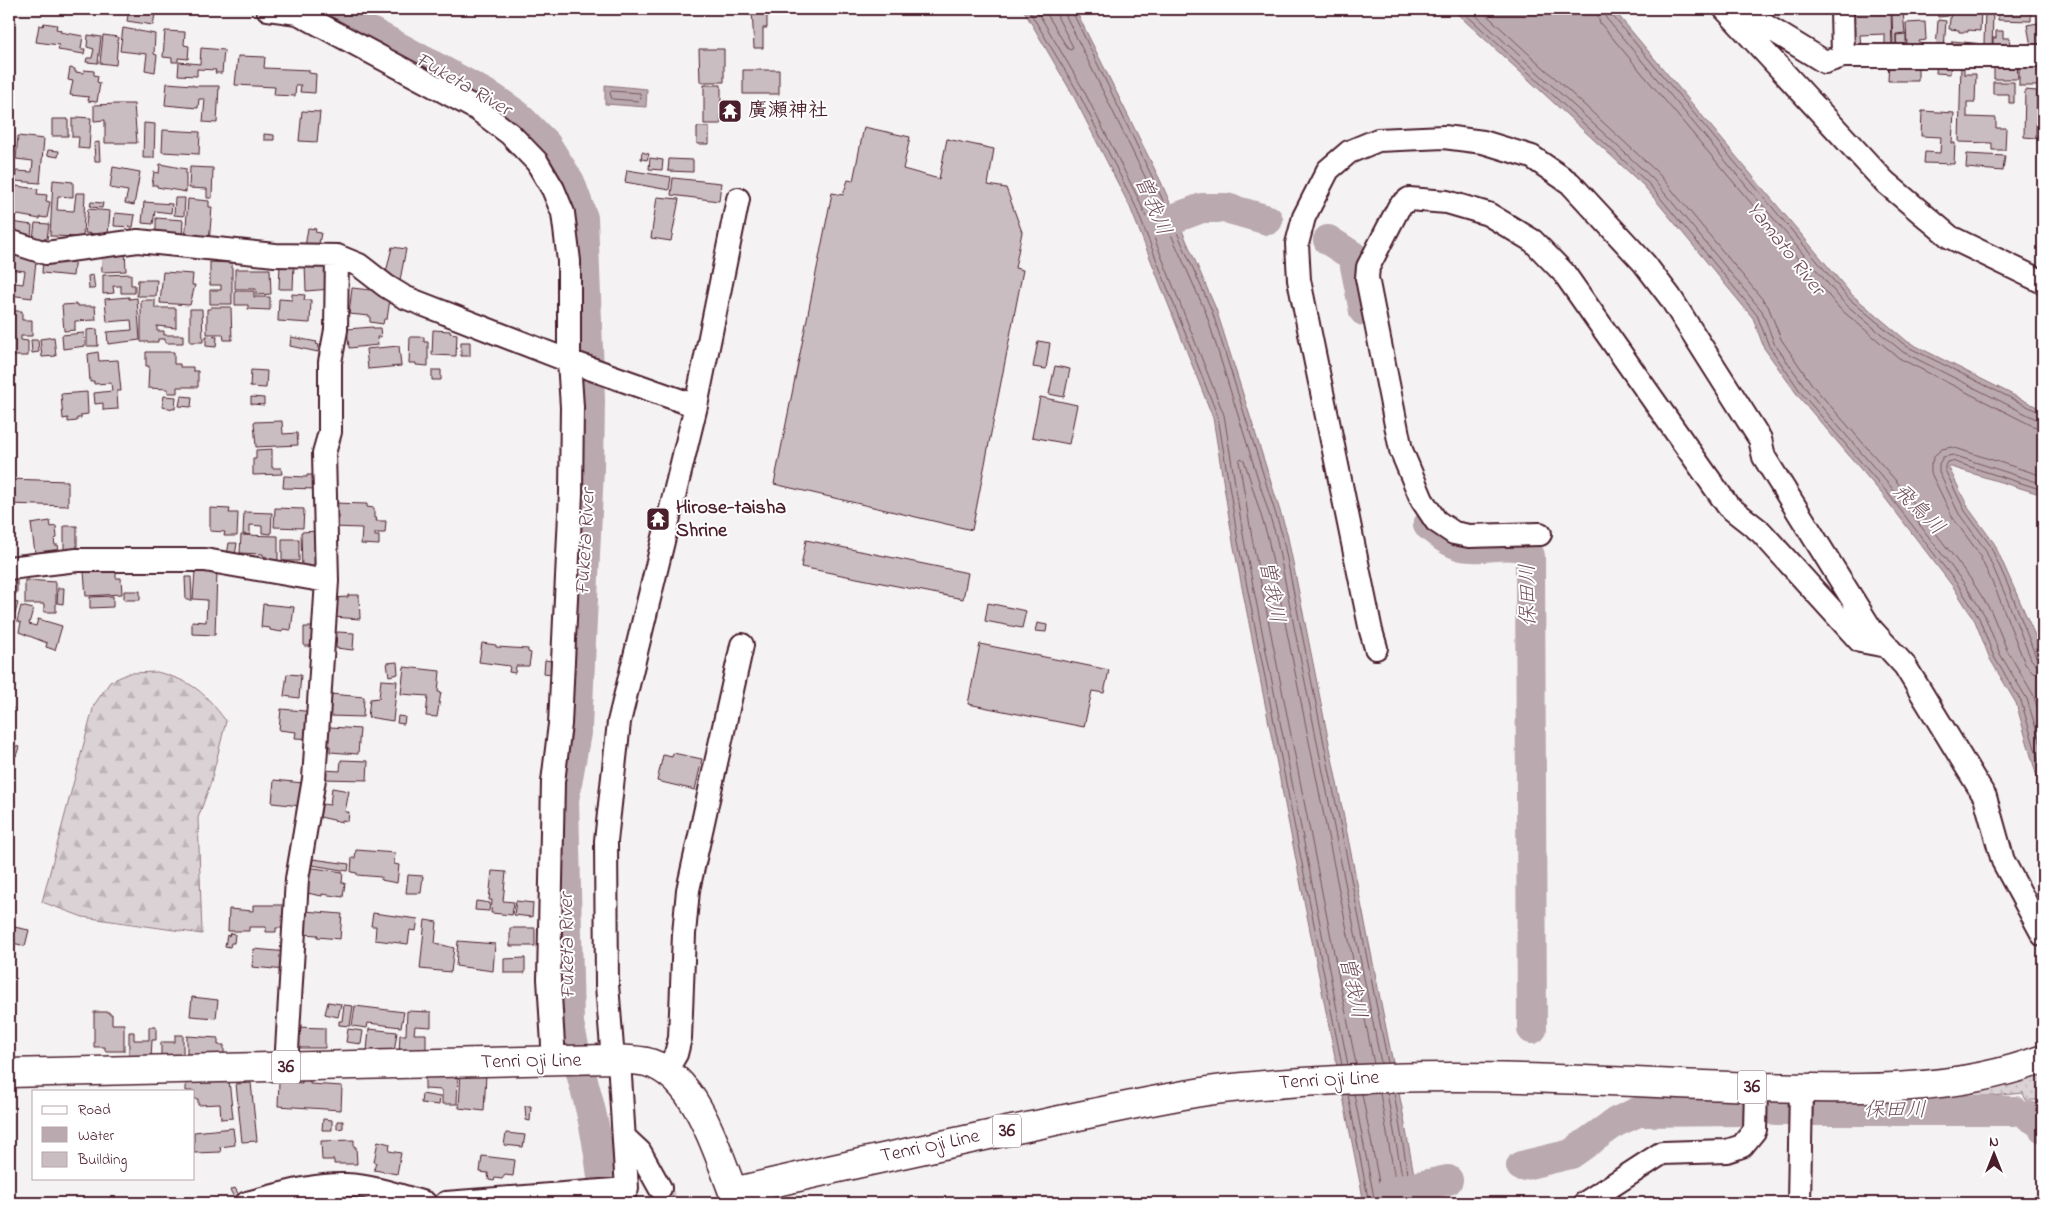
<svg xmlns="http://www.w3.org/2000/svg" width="2052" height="1212" viewBox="0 0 2052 1212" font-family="'Indie Flower','Klee One',sans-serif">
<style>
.grass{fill:url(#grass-dots);stroke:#927880}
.forest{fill:url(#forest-firs);stroke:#927880}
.water{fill:#baa9ae;stroke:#8d727a}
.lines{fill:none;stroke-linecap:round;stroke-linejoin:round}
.shore{stroke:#77565f;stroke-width:1}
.river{stroke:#baa9ae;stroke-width:30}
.building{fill:#cabdc1;stroke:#4a1f2b}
.minor-tunnel{stroke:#d2c8ca;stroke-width:22;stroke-dasharray:22 11;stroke-linecap:butt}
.minor-casing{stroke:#4a1f2b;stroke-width:26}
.major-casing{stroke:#4a1f2b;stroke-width:31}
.minor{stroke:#fff;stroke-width:22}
.major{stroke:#fff;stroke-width:28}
.labels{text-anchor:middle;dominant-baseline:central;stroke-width:4;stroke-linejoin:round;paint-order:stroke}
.shield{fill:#fff;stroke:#80626b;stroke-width:1}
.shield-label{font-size:19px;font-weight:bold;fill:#4a1f2b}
.poi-label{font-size:20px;font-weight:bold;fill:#4a1f2b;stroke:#fff;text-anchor:start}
.street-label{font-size:20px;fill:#4a1f2b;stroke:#fff}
.water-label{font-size:21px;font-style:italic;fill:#714f59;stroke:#fff}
</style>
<defs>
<pattern id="grass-dots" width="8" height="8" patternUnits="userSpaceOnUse" patternTransform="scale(1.25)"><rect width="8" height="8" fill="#dbd2d5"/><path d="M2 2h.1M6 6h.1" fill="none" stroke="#bdb4b7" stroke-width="1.8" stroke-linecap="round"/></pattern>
<pattern id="forest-firs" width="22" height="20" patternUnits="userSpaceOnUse" patternTransform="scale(1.25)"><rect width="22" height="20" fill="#dbd2d5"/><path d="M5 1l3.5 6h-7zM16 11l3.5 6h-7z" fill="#bdb4b7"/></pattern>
</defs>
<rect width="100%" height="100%" fill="#f4f2f2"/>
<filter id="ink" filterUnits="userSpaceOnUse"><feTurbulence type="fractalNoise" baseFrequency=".02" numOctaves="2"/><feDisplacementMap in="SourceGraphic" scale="10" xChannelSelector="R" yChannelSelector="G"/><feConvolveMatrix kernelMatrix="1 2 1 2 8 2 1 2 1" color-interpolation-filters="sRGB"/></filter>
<g filter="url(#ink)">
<!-- grass -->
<path class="grass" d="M2043,1070V1100H2026L2023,1093L1992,1096H1913Z"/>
<!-- forest -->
<path class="forest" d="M157,672C194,682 203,691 226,721L211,782L198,818L202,934L83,917L42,902L94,705L110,682L129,673Z"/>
<!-- water -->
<path class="water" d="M1023,9H1075L1161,182L1216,309L1287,533L1402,1108L1419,1203H1364L1233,542L1213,418L1130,207L1073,95Z
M1452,9H1613L1851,294L1908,342L2043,410V495L1948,466L1969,509L1994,543L2037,640L2043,662V798L2016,703L1990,659L1975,621L1954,588L1882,494L1799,397L1764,348L1753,318L1644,186Z
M605,85L647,89L646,107L605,104Z"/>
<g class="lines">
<!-- shore -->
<path class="shore" d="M1028,9L1078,92L1135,205L1218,417L1238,541L1342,1065
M1036,9L1083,89L1140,202L1224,415L1244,540L1348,1065
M1044,9L1068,49L1071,50L1073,47L1058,18L1057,9
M1064,9L1066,16L1150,187L1206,313L1276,536L1381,1063
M1071,9L1156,185L1212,311L1282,534L1388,1063
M1460,9L1648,183L1757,315L1769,346L1802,394L1886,491L1958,585L1979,618L1994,657L2021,701L2043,776
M1469,9L1652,178L1762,311L1774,343L1807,390L1891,487L1963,582L1984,614L2000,654L2027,699L2043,752
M1480,9L1658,173L1768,306L1781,339L1813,386L1897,482L1970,578L1991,611L2007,650L2033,694L2043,726
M1596,9L1600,23L1839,308L1899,358L2033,426L2043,428
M1603,9L1606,18L1844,303L1903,352L2036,419L2043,420
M1610,9L1611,14L1848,298L1906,346L2043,414
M612,91L640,93L641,99L639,101L612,99L610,93Z
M2043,476L1952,447L1942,449L1935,455L1931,464V473L1953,518L1978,552L1998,595L2025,664L2033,672L2043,674
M2043,484L1953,455L1943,457L1939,464V472L1959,514L1985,549L2004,592L2031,659L2036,665L2043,666
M2043,490L1952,461L1947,462L1945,466V470L1965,511L1990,545L2010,590L2036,657L2043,660
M1356,1064L1252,538L1239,461L1241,458L1244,460L1268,538L1374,1064
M1380,1093L1399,1203
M1387,1093L1407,1203
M1394,1093L1413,1203
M1354,1094L1375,1203
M1362,1094L1383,1203
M1348,1095L1369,1203"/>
<!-- river -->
<path class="river" d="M328,9L493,98L516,114L546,144L570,182L583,218L590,400L589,469L577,727L564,800L569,1023C575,1054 584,1082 591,1112C598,1142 602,1173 605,1203
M1159,224L1202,208H1226L1268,220
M1328,240L1353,256L1364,311
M1428,525C1439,534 1448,542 1462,546C1483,551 1505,541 1526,548L1530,556L1532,1029
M1775,1111H2014
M2029,1116L2040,1123L2043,1128
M1521,1166L1571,1154L1616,1122L1638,1112L1741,1111
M1390,1192L1448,1180"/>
</g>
<!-- building -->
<path class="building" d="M56,9H77L75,15Z
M129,9H156L153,25L127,21Z
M752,9H767V28H763V48H754Z
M1846,9H1862V11L1891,10L1892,50H1879V44H1885V34L1860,35L1861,50H1848Z
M1909,9H1934V13L1909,14Z
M1937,9H1947L1948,16L1938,17Z
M1951,9H1981L1980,31L1968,30V32H1959V30L1949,29Z
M1985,9H1993L1992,53L1951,52L1952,41L1984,44Z
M1998,9H2031V21L1998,20Z
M1903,12L1905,33L1896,34V48H1893L1892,13Z
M1938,20L1946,21L1944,49H1936Z
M1925,22L1926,40L1919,41V47H1907L1906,23Z
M44,23L57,25L56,29L61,30L60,32L83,36L81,49H85L84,54L58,50L59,45L36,42L39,25L43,26Z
M2038,23L2043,49L2032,51L2027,25Z
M123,28L155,34L154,54L157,55L155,72L145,70L147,54L120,51Z
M165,31L185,32L184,45L189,46L188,59L178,58V62H172V58L163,57Z
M1996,31H2003V38H2009L2011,49L1993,52V38H1996Z
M1906,34V48H1897L1896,35Z
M88,35L101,37L98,63L86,62L87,58H92L94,49L87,47Z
M103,35L118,37L116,65L100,63Z
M201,48L224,50L222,73H215L216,70L197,69V76L178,75L179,62L200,64Z
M699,49H724V82H700Z
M238,56L265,57L264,68L309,70V73L316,74L315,93L300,92L301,85H296L295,96L274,95L275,87L235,85Z
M1889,59L1918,60V81H1888Z
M1937,61H1951L1950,74L1936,73Z
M2017,63L2018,79H1994V64Z
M2019,64H2043V86H2019Z
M1961,65H1964V74H1976L1975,102H1967V117L1996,118V128H2006L2005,150H1992V143L1959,142Z
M70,68L75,69V72L83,73L84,70L94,71V75L98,76L97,82L100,83L97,102L88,101L89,97L70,95L73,81L68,80Z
M743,70H779V94H743Z
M1993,82H2014V103H2009V94H1993Z
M167,83L193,85V86H219L217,123L203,122L205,99H199L198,108L165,105Z
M704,85H721V124H704Z
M2025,90L2037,91L2036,138L2024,137Z
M117,104H134L137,143H105V120L94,121V105Z
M302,111L320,112L317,142L299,141Z
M1922,111L1954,113L1952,143H1955L1954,164L1924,163L1925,152L1940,153L1941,137L1921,136Z
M77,117L91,118L89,149L78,148L79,137H72V119H77Z
M52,119H68V136H52Z
M144,123L155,124L154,158H143Z
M697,127H709V144H697Z
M864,127L910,137L903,169L939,179L947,139L994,149L988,185L1006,188L1022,232L1015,268L1023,270L972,530L774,484L832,193L843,195L848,180L853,181Z
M163,130L200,132L199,154L162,152Z
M264,134L274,135V140H264Z
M18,136L44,139L40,183L15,181L16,171L32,172L33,161L16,159Z
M99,142L100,161H95L94,143Z
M48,150L59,151L58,157L47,155Z
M642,152L649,154L647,160L641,159Z
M1967,154L2005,156L2003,171L1966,168Z
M650,158L663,160L662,170L649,169Z
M669,159L693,160V172L668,171Z
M160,164L186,169V192L157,187V185H152L154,172L159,173Z
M113,167L140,172L134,205L125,203L128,191L110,188Z
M190,167L213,168L212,198H207V189L189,188Z
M627,170L671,177L669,190L625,182Z
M673,178L721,183L719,201L671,195Z
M53,180L73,182V197L58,196L57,210L74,211L76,193H85L83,237L50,236Z
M16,186L38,189L37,194L47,195L46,201L50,202L47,218L40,217V219L12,214Z
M657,197L679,199L671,241L651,238Z
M175,198H185L184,216L174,215Z
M188,199L209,201V207H212L209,243L185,241Z
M91,202L103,203L102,208L90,207Z
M144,202L172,204L171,213L155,211L153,224L142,223Z
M88,209L110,211L108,235L85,233Z
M115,213L135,215L133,227L114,226Z
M156,218L183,220L182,240L156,235Z
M11,222L32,225L31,237L10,234Z
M35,223L49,224L47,239L33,238Z
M308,228L316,229L315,232L321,233L318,249L305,247Z
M392,247L406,249L400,280L385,277Z
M9,248L37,252L32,298L9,295V282L23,284L25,271L9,269Z
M125,249L126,271L102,272L101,250Z
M75,256L73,276L42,273L43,257Z
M210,262L232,263V304H210V290H221V285H210Z
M330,262L331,289L306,291L305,263Z
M280,264H294L293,289H279Z
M235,269H270L271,294L256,295V289H235Z
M163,272L193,274L192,285H195L190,305L160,303Z
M131,274V285H135V293H121V286H113L114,293L103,294V275Z
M93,275L95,289H89L88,276Z
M138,280H157L156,296H137Z
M352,288L380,291L390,299L387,319H384L383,324L370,322V316L349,314Z
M235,291H254V297H270V310L248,309V305H235Z
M292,294L305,295L304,300H311L310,323L278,321L279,299L292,300Z
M129,297V299L137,298L140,340L108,344L107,332L132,330L131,320L107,322L105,299Z
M141,300H155V308H176V328L157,326V331H164V335H183V343H165V339H158V342H141Z
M78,304V306H95L96,320L75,321V330L64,331L62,305Z
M211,307H231L232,340H224L223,334H207V309H211Z
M190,309H202L203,342H190Z
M9,311H22V320H32V336H21V340L28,341V356H9Z
M373,327V328H380L381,337H377L378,345L349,348L347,329Z
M97,329L98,346H87V330Z
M433,330L450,331V333L457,334L456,356L432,355Z
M84,333L85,346L63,349L62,335Z
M206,336L217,337L216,347L206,346Z
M54,337L56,356L42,357L40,339Z
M291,337L317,342L316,344L319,345L318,352L290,346Z
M410,337H424V342H428V366L416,365V363H409Z
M31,340H38L39,352L32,353Z
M1038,341L1050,343L1046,369L1033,367Z
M461,342H470V356H461Z
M399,346L401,366L368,369L366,349Z
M98,352L99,361L118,360L121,391H117L118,409L103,410V403L95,404L94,393L112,391L111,383L94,384V381L90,382L88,354Z
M146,352H174V364H180V367H193V371H198V387H177V393H168V389L148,388L149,366H146Z
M1055,366L1070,369L1064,397L1049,394Z
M251,370L267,371L266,388L250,387Z
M432,370H441V380H432Z
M87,392L88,414L81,415V418H77V421L68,422V418L63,419L61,394Z
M164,396L176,397L175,409L162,407Z
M181,396L192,397L191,407L179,406Z
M251,397L264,398V405L251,404Z
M1040,397L1077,405L1069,444L1032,437Z
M282,421L283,434L297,433L298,445L256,447L254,422Z
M272,449V468H281L282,474L253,475V459H256V450Z
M307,475H316V489L283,488L284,476L307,477Z
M9,479L68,481V506L9,504Z
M332,503L367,504V507L374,508V518H377L376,521H386L385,533H375V536H379V545L361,544L362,528L331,527Z
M210,508L230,509L229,513H238L237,536H224L225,532L210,531Z
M275,508L304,509L303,528L274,527Z
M244,512L272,513L271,534L262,533V526L250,525V535L243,534Z
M50,521L51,527L56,526L57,538L54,539L55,545H58L60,556L36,560L31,524Z
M64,526H77V550L64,551Z
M319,531L320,571L302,572L301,532Z
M241,535L278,536V567H267V557L263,556V554L240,553Z
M282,539H299V561H282Z
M806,540L968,573L963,599L801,567Z
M229,543H237L235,556L227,555Z
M106,567V572L116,571V578H121L122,594L86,596L84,572H95V568Z
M195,571L217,572L215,635L192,634V621L206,622L207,600L193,599Z
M9,573L17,575V593H9Z
M185,577H191L192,600H186Z
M25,580L56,582V612H44V604H25Z
M58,588H64L63,604L57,603Z
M124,591H140V600H124Z
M348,595H359L360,619L333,617L332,598L348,597Z
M113,596V607L90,608V597Z
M9,600L18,603L15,614L9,613Z
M988,603L1026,611L1022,628L985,621Z
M263,604L294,607L291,630L283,629L282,632L270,630V628L261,627Z
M21,606L33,609L29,624L36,626L38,619L62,626L55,650L46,647L47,643L19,632L21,623L17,621Z
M9,614L14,616L9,631Z
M1037,623L1047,625L1046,632L1035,631Z
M304,627H316V646H304Z
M337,632L354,633L353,650L336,648Z
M482,643L496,645V647L528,649V652L531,653L529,666H516L515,673L509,672L510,666L479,662Z
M980,644L1109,670L1104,693L1092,691L1084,727L968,704Z
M545,660L552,661L551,674L544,673Z
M397,662L398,674L389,676L387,663Z
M404,667L440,671L438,692H441L437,717L426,716L428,696L401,694Z
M287,674L301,675L299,698L284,696Z
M381,680L397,681L393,721L368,717L370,699L379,698Z
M330,694L364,697L363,717L330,716Z
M9,707L13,708L9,724Z
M281,709L316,712L315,739L295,738L296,732L279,730Z
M398,716L405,717L404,724L397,723Z
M331,727L360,729L358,754L330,752V746H323L325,728Z
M12,745L19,747L16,756L9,754Z
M673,753L702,759L695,790L657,781L663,755L672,757Z
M341,760L368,761L367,780L322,779L323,770L340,771Z
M274,780L303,783L301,806L272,803Z
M332,788L349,791L345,812H349L348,821L342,820V822L320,817L322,804L330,805Z
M356,850L395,853L394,864L399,865L397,883L381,880V877L357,875V873L351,872L352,858H355Z
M313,859L349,864L348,871L312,865Z
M306,867L343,872L342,883H345L343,897L322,894V896L302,892Z
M492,871L506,872L503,901L514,902L512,915L491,913L492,900H489Z
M408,875L423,876L421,893H406Z
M476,901L490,903L489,911L475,910Z
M516,901L533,903L532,917L514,915Z
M253,905H287L290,928H276V932H266V927H249V931H228L229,909L253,911Z
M304,911L342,914L340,939L317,937L318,935L302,934Z
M373,913L418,919L416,931L410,930L408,944L375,940L376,926H371Z
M425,920L437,922L435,943L454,948L451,972L420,969Z
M9,926L29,930L25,946L9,942Z
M510,928H535V946H510Z
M230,933L235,934L234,943H231L230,947L225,946L227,935L229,936Z
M458,941L495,944L493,971L456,966Z
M254,949L288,952L286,970L252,967Z
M525,958V973H504V959Z
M192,997L218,1000L216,1018L190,1016Z
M328,1002L341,1004L338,1017L325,1014Z
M344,1005L353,1006L350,1026L339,1025V1021H342Z
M355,1006L404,1012L401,1027L368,1023L367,1028L352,1026Z
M407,1011L431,1012V1027L415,1026L414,1034H426V1054L399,1053L400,1035H406Z
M94,1012H109V1014H112V1024H124V1051H105V1047H94Z
M149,1027H156V1040H152L151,1059H129V1032H134V1040H149Z
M295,1027L325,1028V1048H294Z
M348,1029L363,1031L361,1044L346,1042Z
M369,1029L397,1032L394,1053L367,1051Z
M175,1035H183V1060L161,1058V1042H175Z
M187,1036L218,1038V1045H224V1057H187Z
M461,1071L486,1074L484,1111L459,1108Z
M425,1072L458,1073L457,1104H442V1090L425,1089Z
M186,1077L229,1080L233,1118L221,1119L220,1104L198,1105V1099H194V1091H186Z
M302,1080H310V1084L342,1086L341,1110L278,1106L279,1081L302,1083Z
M251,1083L257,1141L242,1142L236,1084Z
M422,1094L440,1097L439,1105L421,1103Z
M525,1106H531L530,1121L526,1120Z
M323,1119L332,1120V1130H322Z
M337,1121H343V1128L337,1129Z
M233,1128L235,1145L220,1147L221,1152L194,1153V1132Z
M506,1133L525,1135L523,1147L504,1145Z
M354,1140V1147H356L357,1164H334V1160H322L321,1141Z
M378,1141L390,1144L389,1151L401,1153L397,1174L374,1170L376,1162H374Z
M482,1156L515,1160L513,1176L505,1175L502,1179L495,1178L494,1181L489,1180L488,1173L480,1172Z
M235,1188L239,1195L234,1197L230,1190Z"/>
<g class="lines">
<!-- minor-tunnel -->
<path class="minor-tunnel" d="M660,1188L667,1203"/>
<!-- minor casing -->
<g class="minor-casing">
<path id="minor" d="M268,9L298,13L477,109L510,134L537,162L553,189L563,213L569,261V361L572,407L571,493L560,724L553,782L549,979L554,1061
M1725,9L1885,182L1950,237L2043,282
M1738,9L1825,62L1843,56H2043
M1842,9L1843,56
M9,241L46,253L138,241L275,255L337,256L359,265L386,286L404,297L569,361L696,406
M1540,534L1469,536L1454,533L1436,521L1422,500L1401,450L1367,278L1368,267L1399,207L1409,199L1447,202L1488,214L1533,241L1564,273L1728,506L1761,532L1860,641L1887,646
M9,568L77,560H205L327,581
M1376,648L1371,631L1299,280L1297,244L1304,217L1328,170L1349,152L1378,140L1444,137L1483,142L1532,157L1570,183L1644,263L1670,297L1760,439L1764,457L1871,629L1905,666L1985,797L2003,861L2043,935
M613,1060L607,985L606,841L619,722L696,406L738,199
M286,1067L297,879L314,779L327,581L324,453L330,432V362L336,330L337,256
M666,1071L676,1054L680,1038L684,934L688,890L742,645
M624,1137L640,1152L660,1188
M247,1203C279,1195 312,1184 346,1185C372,1186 400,1196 425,1203
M446,1203L627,1189L619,1060
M1585,1203L1662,1153L1727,1151L1742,1146L1755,1130L1756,1087
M1799,1203L1801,1088"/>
</g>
<!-- major casing -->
<g class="major-casing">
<path id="major" d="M9,1073L608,1059C621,1060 637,1059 650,1063C697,1079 717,1151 733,1192C826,1170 919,1150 1012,1130C1077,1117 1143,1101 1208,1091C1267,1083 1328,1080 1388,1078C1512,1074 1636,1083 1760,1087C1855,1089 1953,1093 2043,1059"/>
</g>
<!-- minor -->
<use href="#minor" class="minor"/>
<!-- major -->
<use href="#major" class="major"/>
</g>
</g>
<!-- icons -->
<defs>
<g id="temple-square" transform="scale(1.25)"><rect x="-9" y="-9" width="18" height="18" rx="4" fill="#4a1f2b" stroke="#fff"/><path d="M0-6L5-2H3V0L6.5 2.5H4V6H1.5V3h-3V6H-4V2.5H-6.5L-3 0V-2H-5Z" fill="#fff"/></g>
</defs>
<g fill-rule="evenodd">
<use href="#temple-square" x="730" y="111"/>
<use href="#temple-square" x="658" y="519"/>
</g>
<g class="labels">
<!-- shield labels -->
<g class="shield">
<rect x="272" y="1050.5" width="28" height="33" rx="4"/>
<rect x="1738" y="1070.5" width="28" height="33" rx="4"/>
<rect x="993" y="1114.5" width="28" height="33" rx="4"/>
</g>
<g class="shield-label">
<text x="286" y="1067">36</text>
<text x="1752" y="1087">36</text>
<text x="1007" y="1131">36</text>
</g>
<!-- poi labels -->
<g class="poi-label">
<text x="748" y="111">廣瀬神社</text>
<text x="676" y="508">Hirose-taisha<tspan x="676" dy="23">Shrine</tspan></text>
</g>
<!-- street labels -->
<g class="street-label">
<text transform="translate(531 1062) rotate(-1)">Tenri Oji Line</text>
<text transform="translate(1329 1081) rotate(-3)">Tenri Oji Line</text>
<text transform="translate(930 1147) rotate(-12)">Tenri Oji Line</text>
</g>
<!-- water labels -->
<g class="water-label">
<text transform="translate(463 85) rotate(30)">Fuketa River</text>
<text transform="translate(1152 206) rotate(67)">曽我川</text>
<text transform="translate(1785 249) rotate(52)">Yamato River</text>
<text transform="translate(1918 510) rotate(45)">飛鳥川</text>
<text transform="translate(586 542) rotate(-87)">Fuketa River</text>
<text transform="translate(1271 592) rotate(80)">曽我川</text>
<text transform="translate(1529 595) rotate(-91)">保田川</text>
<text transform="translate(568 946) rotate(-91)">Fuketa River</text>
<text transform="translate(1352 988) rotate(78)">曽我川</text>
<text x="1895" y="1111">保田川</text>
</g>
</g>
<!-- margin -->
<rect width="2052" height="1212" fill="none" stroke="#fff" stroke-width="30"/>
<rect x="15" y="15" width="2022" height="1182" fill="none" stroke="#4a1f2b" stroke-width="2" filter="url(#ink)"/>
<!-- legend -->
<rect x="32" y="1090" width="162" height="90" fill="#ffffff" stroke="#b7a5aa"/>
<rect x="42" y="1106" width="25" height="8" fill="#ffffff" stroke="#b7a5aa"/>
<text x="78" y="1114" font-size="15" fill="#4a1f2b">Road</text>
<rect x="42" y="1127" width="25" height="15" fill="#baa9ae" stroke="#b7a5aa"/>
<text x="78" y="1140" font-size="15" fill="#4a1f2b">Water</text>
<rect x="42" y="1152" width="25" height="15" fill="#cabdc1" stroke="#b7a5aa"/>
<text x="78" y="1164" font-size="15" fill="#4a1f2b">Building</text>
<!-- north arrow -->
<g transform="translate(1994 1154)" stroke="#ffffff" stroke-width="4" paint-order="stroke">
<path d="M0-4L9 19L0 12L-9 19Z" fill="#4a1f2b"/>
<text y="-8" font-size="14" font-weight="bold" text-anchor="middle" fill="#4a1f2b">N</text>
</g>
</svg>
